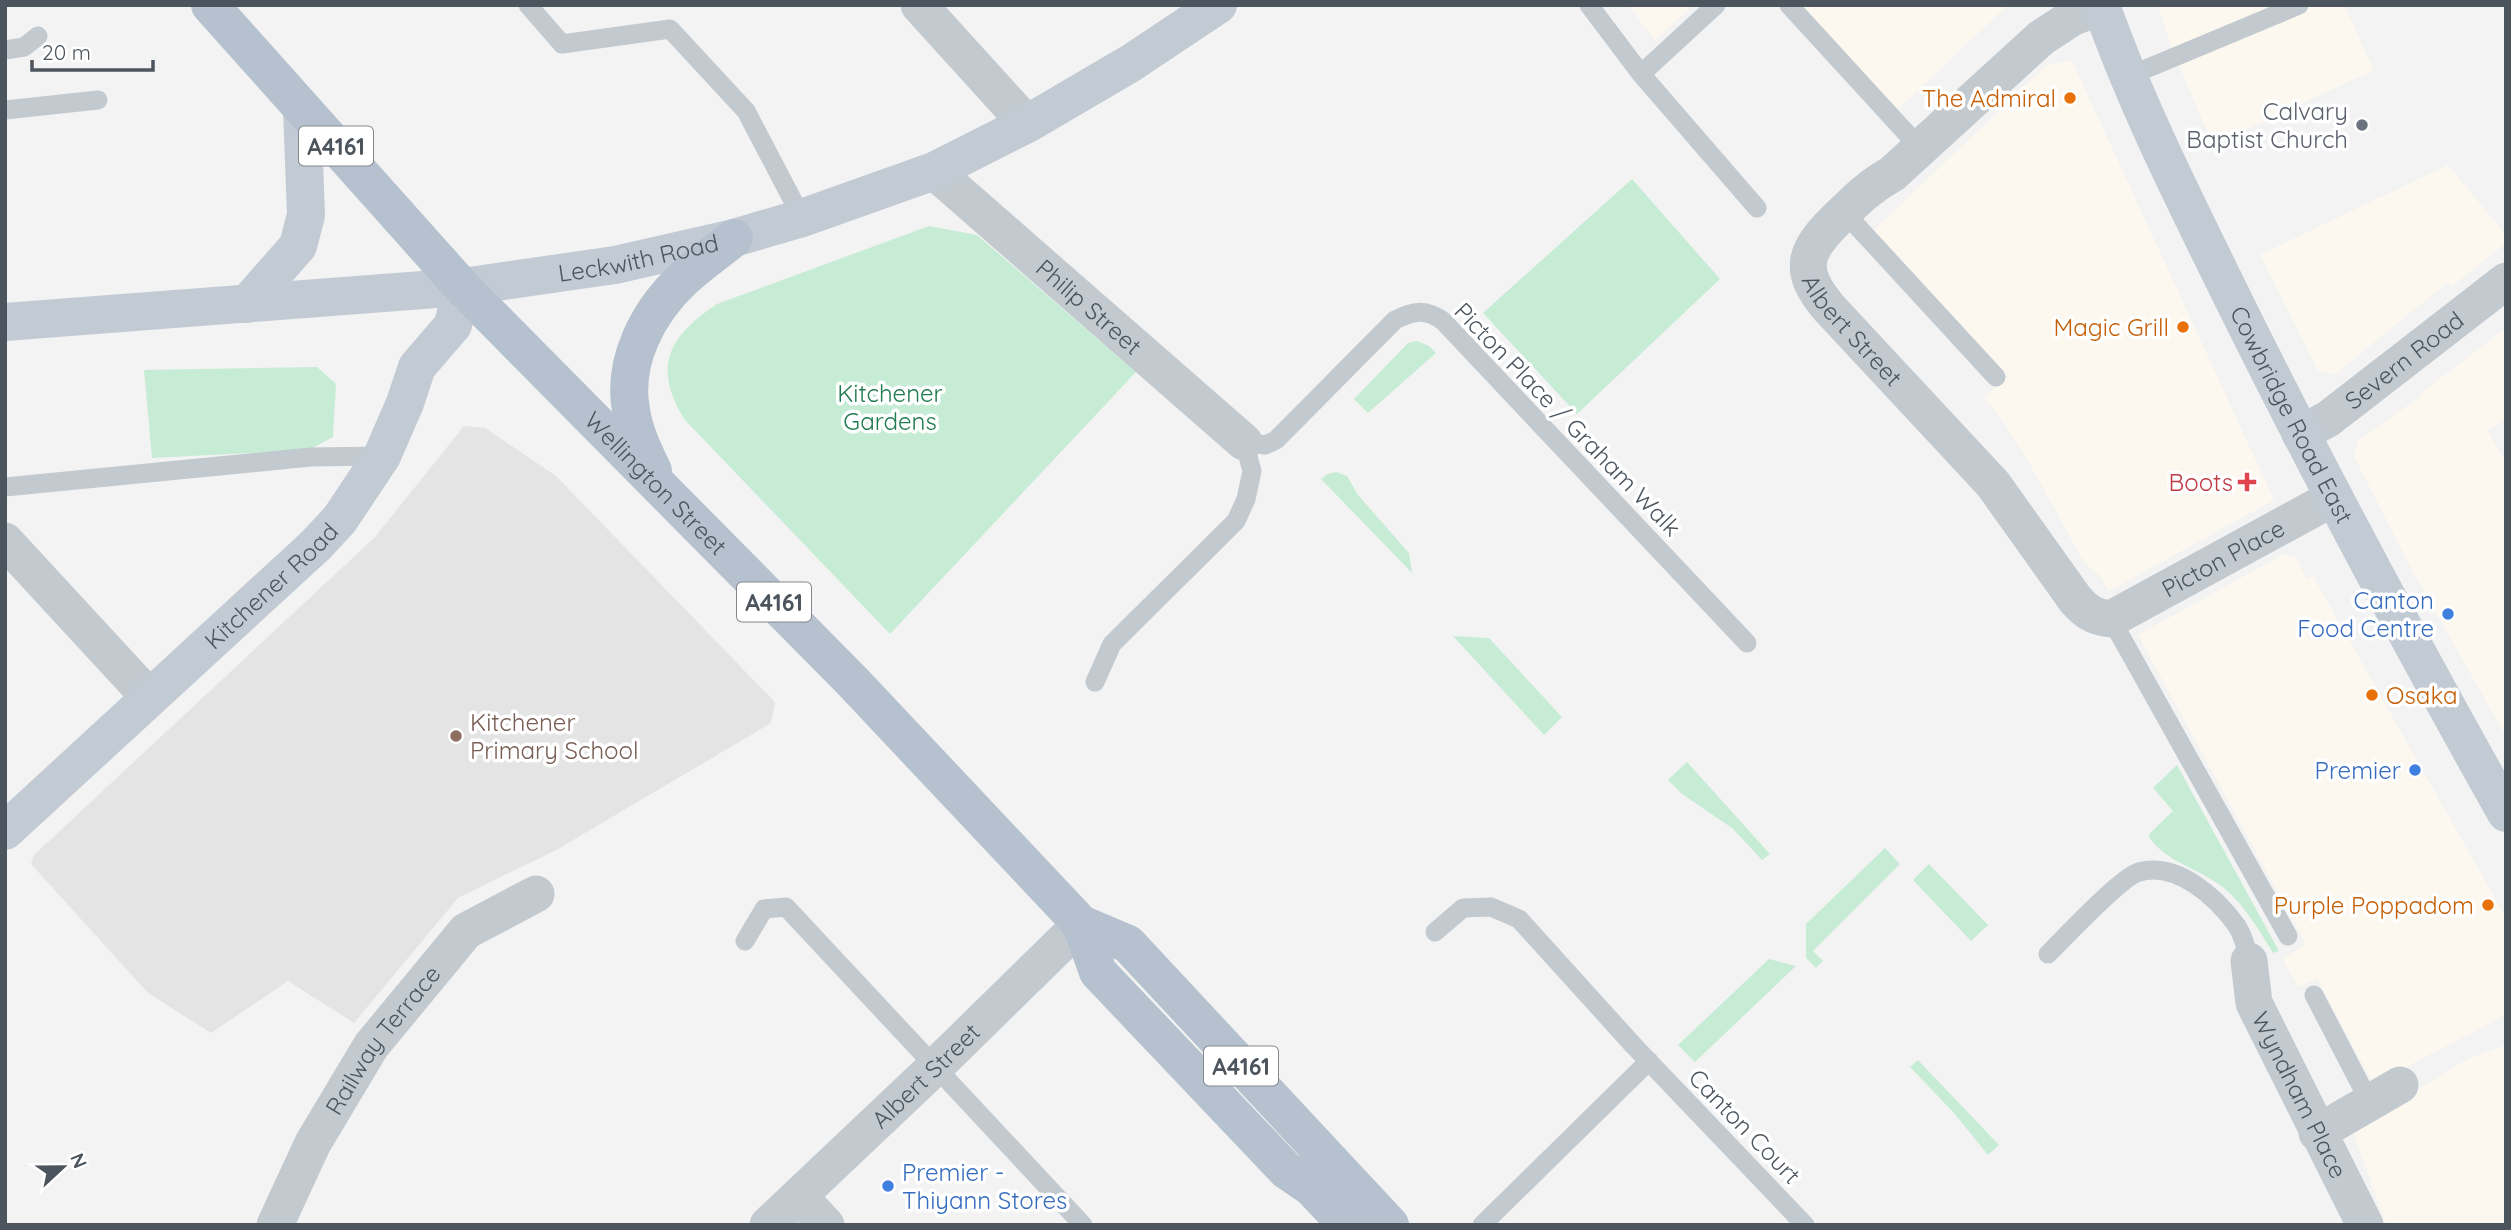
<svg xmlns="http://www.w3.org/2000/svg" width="2511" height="1230" viewBox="0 0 2511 1230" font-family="Quicksand,sans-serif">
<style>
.commercial{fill:#fcf8ef}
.education{fill:#e5e4e4}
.green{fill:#c7ecd6}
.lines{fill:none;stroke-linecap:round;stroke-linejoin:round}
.lane{stroke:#c2c9cf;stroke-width:19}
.street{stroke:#c2c9cf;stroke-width:37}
.secondary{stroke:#c2cad4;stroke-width:38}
.primary{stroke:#b5c1ce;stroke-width:38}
.food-dot{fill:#e8710a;stroke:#fff;stroke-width:2.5}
.worship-dot{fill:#6b7280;stroke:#fff;stroke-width:2.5}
.health-dot{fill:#e0444e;stroke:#fff;stroke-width:2.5}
.shop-dot{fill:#3f7fe0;stroke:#fff;stroke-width:2.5}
.education-dot{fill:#8d6e63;stroke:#fff;stroke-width:2.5}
.labels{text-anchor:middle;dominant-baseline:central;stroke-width:7;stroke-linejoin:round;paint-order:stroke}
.shield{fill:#fff;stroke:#82888e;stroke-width:2}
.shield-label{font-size:23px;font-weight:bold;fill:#4c555e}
.food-label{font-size:24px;fill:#c56008;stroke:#fff;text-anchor:end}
.worship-label{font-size:24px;fill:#5b616d;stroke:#fff;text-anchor:end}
.street-label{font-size:24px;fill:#4c555e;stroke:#fff}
.park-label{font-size:24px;fill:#217b50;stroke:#fff}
.health-label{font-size:24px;fill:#be3a42;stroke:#fff;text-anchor:end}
.shop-label{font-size:24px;fill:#366cbe;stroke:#fff;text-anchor:end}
.education-label{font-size:24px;fill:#785e54;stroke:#fff;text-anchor:start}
</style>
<rect width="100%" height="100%" fill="#f4f3f3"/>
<!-- commercial -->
<path class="commercial" d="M1628,5H1693L1655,40Z
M1801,5H2008L1897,110Z
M2158,5H2320L2321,7L2344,5L2374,70L2213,145L2172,49Z
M2072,61L2274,500L2109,591L2099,575L2084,562L2031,466L2002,420L1984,397L2008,377L1874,230L2047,65Z
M2448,165L2506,235V243L2451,287L2447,283L2334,375L2318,371L2260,255Z
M2506,328V419L2487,430L2506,463V736L2413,572L2354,456L2358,441L2421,396L2420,394Z
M2284,554L2295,557L2307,579L2313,576L2506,918V1015L2373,1084L2317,978L2298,987L2283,959L2306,944L2138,635Z
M2506,1045V1225H2386L2352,1129L2468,1059Z"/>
<!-- education -->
<path class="education" d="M464,426L485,428L556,476L775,702L771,723L558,849L458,898L354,1023L288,981L211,1033L148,993L31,864L34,855L375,537Z"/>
<!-- green -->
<path class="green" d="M1632,179L1720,279L1577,414L1483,313Z
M929,226L977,235L1136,372L890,634L684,419C652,366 669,336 717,304Z
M1417,341L1429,346L1436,353L1368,413L1354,399L1408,343Z
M317,367L336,384L333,437L309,450L152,458L144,370Z
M1336,472L1347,476L1358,495L1409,553L1412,573L1321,479L1328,474Z
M1453,636L1489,638L1562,717L1544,735Z
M1687,762L1770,854L1762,860L1732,828L1682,794L1668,780Z
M2177,765L2279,951L2273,953C2259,930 2242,901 2220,885C2197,868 2166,862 2149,837L2150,833L2173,811L2153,788Z
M1885,848L1900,864L1813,951L1823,961L1816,968L1806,958V924Z
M1929,864L1988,925L1971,941L1913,880Z
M1769,959L1796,966L1695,1062L1678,1045Z
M1918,1060L1999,1145L1988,1155L1954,1113L1910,1067Z"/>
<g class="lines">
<!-- lane -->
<path class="lane" d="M528,5L562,44L670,29L746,111L802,218
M1589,5L1641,74L1757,208
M1789,5L1921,149
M5,50L24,47L38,36
M1641,74L1716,5
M2129,76L2299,5
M5,110L98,100
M1844,212L1996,377
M5,487L311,457L382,456
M2111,619L2288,936
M1095,682L1112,644L1236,521L1246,499L1252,471L1244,442L1265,445L1276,440L1395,320C1414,311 1425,308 1443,321L1747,643
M1435,932L1463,908L1491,907L1519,919L1634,1046L1805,1225
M745,941L764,909L786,907L1083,1225
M2048,954C2065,937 2121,877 2139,872C2177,861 2217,898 2237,926C2244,937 2246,948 2249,961
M2314,995L2370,1103
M1482,1225L1649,1061"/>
<!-- street -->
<g class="street">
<path d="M919,5L1027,124"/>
<path id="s1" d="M2102,7L2073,17L2041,38L1892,174C1872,185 1858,198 1842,214C1806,248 1794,268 1830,309L1993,484L2075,599C2086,612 2094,617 2111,619L2333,498"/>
<path id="s2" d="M934,171L1244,442"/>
<path id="s3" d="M2300,434L2328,419L2506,281"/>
<path d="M5,541L150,698"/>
<path id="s4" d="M2249,961L2254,1003L2365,1225"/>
<path d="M2317,1133L2400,1085"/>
<path d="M799,1196L826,1225"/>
<path id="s5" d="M275,1225L313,1143L371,1046L466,931L536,894"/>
<path id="s6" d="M768,1225L935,1067L1081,924"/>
</g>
<!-- secondary -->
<g class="secondary">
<path id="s7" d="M2101,5C2137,107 2186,203 2233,299C2319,473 2411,644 2506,813"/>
<path d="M247,304L298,246L306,215L302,109"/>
<path id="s8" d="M5,322L462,287L615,265L734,238L802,218L934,171L1027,124L1131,63L1218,5"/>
<path id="s9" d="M5,831L316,545L340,519L382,456L405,403L417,367L453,325L462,287"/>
</g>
<!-- primary -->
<g class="primary">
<path id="s10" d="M210,5L462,287L852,681L1081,924L1128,944L1390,1225"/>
<path d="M653,471C644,452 634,432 631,410C622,361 648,312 683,279C699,264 717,252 734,238"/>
<path d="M1081,924L1098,972L1286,1170L1311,1187L1347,1225"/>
</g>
</g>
<!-- markers -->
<g class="food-dot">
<circle cx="2070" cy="98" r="7"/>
<circle cx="2183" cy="327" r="7"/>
<circle cx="2372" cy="695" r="7"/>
<circle cx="2488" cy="905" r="7"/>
</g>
<circle class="worship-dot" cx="2362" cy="125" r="7"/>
<path class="health-dot" d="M2243.5 471.5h7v7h7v7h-7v7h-7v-7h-7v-7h7z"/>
<g class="shop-dot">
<circle cx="2448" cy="614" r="7"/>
<circle cx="2415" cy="770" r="7"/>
<circle cx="888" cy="1186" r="7"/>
</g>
<circle class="education-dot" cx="456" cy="736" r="7"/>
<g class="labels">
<!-- shield labels -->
<g class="shield">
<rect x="299" y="126.5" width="74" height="39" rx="5"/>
<rect x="737" y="582.5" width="74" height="39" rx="5"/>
<rect x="1204" y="1046.5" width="74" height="39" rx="5"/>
</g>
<g class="shield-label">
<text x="336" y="146">A4161</text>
<text x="774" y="602">A4161</text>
<text x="1241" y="1066">A4161</text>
</g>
<!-- food labels -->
<g class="food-label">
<text x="2056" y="98">The Admiral</text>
<text x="2169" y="327">Magic Grill</text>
<text x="2386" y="695" text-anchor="start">Osaka</text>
<text x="2474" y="905">Purple Poppadom</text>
</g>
<!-- worship labels -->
<g class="worship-label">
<text x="2348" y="111">Calvary<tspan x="2348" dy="28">Baptist Church</tspan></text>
</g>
<!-- street labels -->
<g class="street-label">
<text stroke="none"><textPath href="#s8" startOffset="637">Leckwith Road</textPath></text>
<text stroke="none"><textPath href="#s2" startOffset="206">Philip Street</textPath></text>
<text stroke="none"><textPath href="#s1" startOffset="478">Albert Street</textPath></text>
<text stroke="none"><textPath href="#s3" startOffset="128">Severn Road</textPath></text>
<text stroke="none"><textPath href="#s7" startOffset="452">Cowbridge Road East</textPath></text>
<text transform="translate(1568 419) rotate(46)">Picton Place / Graham Walk</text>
<text stroke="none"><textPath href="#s10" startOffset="654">Wellington Street</textPath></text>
<text stroke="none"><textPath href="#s1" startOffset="998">Picton Place</textPath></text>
<text stroke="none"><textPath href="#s9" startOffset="362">Kitchener Road</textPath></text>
<text stroke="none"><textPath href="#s5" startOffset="215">Railway Terrace</textPath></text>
<text stroke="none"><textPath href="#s6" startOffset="217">Albert Street</textPath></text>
<text stroke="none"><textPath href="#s4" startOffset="145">Wyndham Place</textPath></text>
<text transform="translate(1745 1126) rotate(46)">Canton Court</text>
</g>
<!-- park labels -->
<g class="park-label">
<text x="890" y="393">Kitchener<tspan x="890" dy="28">Gardens</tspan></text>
</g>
<!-- health labels -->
<g class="health-label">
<text x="2233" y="482">Boots</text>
</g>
<!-- shop labels -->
<g class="shop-label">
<text x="2434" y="600">Canton<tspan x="2434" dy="28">Food Centre</tspan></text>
<text x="2401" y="770">Premier</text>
<text x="902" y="1172" text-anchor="start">Premier -<tspan x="902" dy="28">Thiyann Stores</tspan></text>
</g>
<!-- education labels -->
<g class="education-label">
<text x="470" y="722">Kitchener<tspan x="470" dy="28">Primary School</tspan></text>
</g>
</g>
<!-- border -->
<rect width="2511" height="1230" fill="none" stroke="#4c555e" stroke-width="14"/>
<!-- north arrow -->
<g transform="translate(63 1167) rotate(68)" stroke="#ffffff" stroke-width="5" paint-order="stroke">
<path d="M0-5L12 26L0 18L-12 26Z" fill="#4c555e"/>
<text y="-10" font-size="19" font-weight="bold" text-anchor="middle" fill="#4c555e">N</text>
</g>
<!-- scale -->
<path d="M32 60v10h121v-10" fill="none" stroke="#4c555e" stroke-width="3.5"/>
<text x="42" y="60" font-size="21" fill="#4c555e" stroke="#ffffff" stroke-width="5" paint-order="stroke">20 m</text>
</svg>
